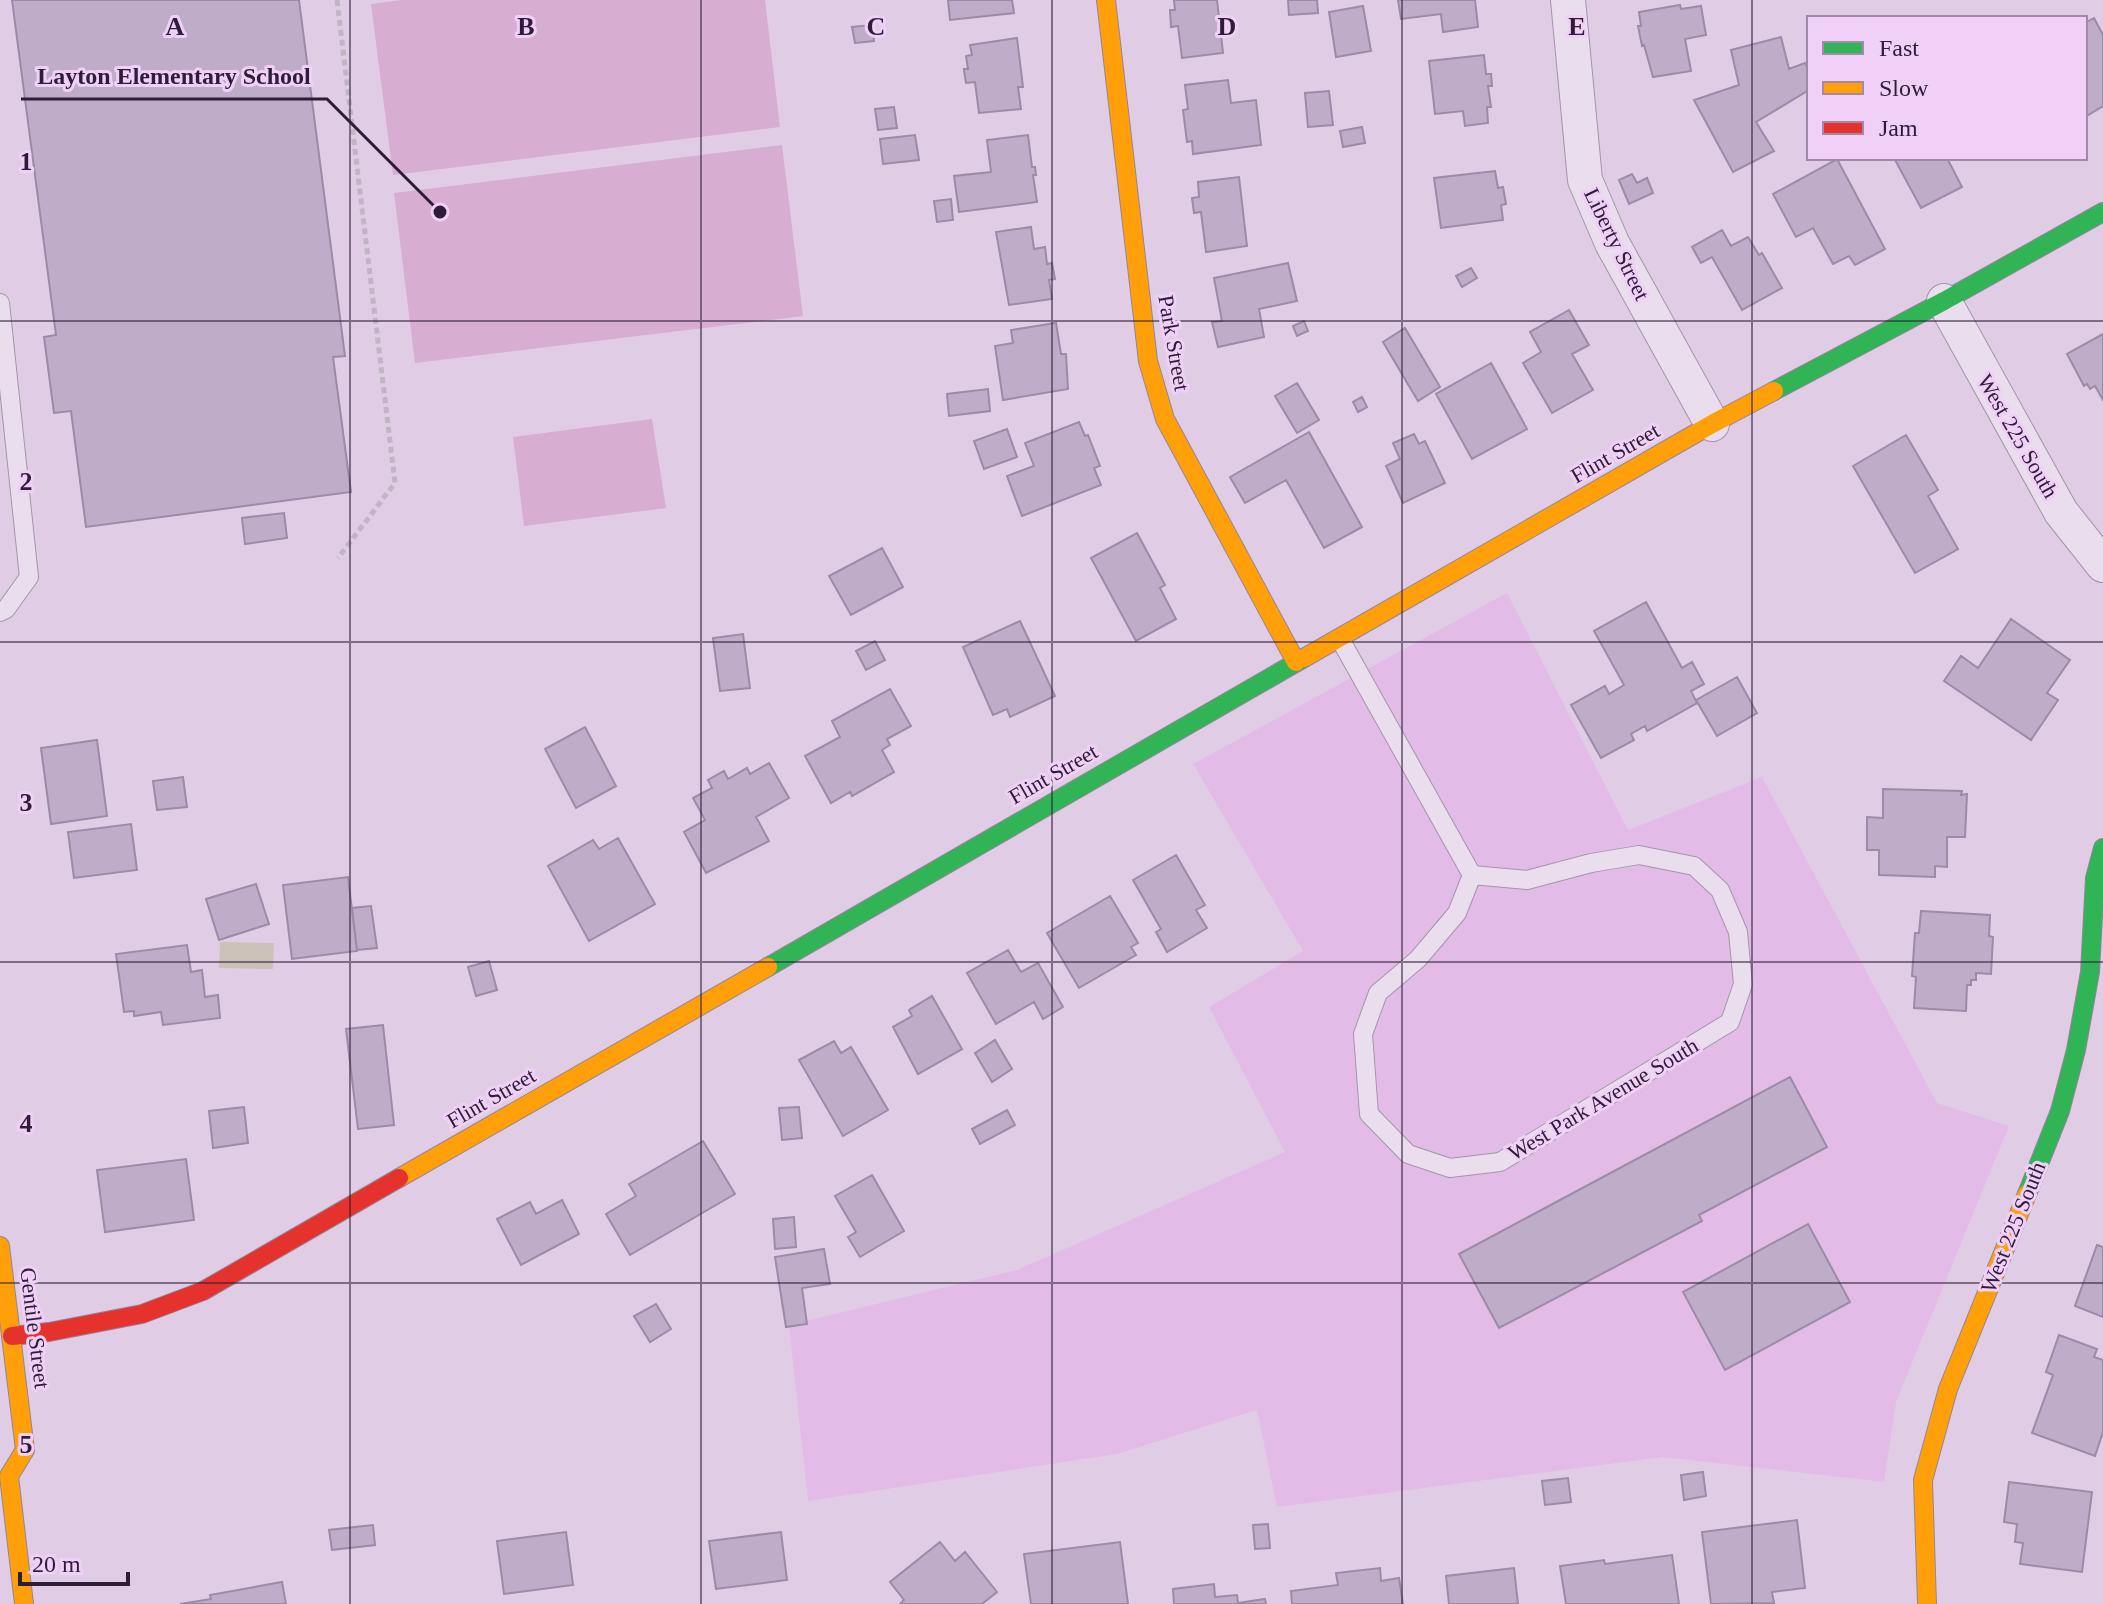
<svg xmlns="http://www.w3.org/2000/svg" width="2103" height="1604" viewBox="0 0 2103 1604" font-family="'Times New Roman',serif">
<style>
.farmland{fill:#e2bce6}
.green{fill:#d7add2}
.water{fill:#cbc1b8}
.building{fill:#bfacc9;stroke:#9c8ba6;stroke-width:2}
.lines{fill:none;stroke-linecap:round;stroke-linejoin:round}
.lane-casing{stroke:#a495ab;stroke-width:20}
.street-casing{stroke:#a495ab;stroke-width:36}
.fast-casing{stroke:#94859a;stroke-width:20}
.slow-casing{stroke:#94859a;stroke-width:20}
.jam-casing{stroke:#94859a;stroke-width:20}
.path{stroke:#c1b4c5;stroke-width:5;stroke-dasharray:6 4;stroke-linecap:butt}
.lane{stroke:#eadded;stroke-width:18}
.street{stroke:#eadded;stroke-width:34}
.fast{stroke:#30b455;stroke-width:18}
.slow{stroke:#ff9f0a;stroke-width:18}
.jam{stroke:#e5322d;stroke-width:18}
.grid{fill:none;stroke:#2d1d39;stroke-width:2;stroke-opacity:0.55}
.labels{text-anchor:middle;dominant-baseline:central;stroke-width:6;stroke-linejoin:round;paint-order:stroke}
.street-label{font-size:22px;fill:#2d1d39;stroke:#f0d0f7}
.grid-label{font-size:26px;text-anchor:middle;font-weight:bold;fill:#2d1d39;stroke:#f0d0f7;stroke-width:6;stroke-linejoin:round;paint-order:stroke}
.leader{fill:none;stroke:#2d1d39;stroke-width:3}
.callout-dot{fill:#2d1d39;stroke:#f0d0f7;stroke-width:3}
.callout-label{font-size:24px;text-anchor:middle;font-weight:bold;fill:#2d1d39;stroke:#f0d0f7;stroke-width:6;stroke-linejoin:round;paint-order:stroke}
</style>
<rect width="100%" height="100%" fill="#e1cce6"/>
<!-- farmland -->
<path class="farmland" d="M1507,593L1628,830L1762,777L1937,1103L2009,1126L1896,1402L1884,1482L1663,1457L1277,1507L1257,1410L1117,1454L808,1501L789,1325L1017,1270L1285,1152L1209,1007L1303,951L1193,764Z"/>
<!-- green -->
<path class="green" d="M401,0H765L780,127L393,175L371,4Z
M782,145L803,316L415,363L394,193Z
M652,419L666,508L524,526L513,437Z"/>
<!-- water -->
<path class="water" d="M220,942L274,943L273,969L219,968Z"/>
<!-- building -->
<path class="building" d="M12,0H299L345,356L333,357L351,492L86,527L71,411L54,413L44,337L56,335Z
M948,0H1012L1014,13L950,20Z
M1174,0H1217L1223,53L1182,58L1178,26L1171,27L1170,10H1175Z
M1288,0H1317L1318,13L1289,15Z
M1398,0H1475L1478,27L1443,32L1441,14L1401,19Z
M1680,5L1681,9L1701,6L1706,35L1685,39L1691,71L1653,77L1644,45L1642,46L1638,26H1641L1639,12Z
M1363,6L1371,51L1336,57L1329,12Z
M2094,18L2103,35V106L2085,117V23Z
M872,25L874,41L855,43L852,27Z
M1781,37L1789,69L1805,63L1809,71V90L1756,122L1774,151L1733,172L1694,100L1739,85L1731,50Z
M1017,38L1023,87H1018L1021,109L979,113L975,82L966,83L964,71V69H968L966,56L972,55L970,45Z
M1484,55L1486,74H1491L1492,86H1488L1491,107H1487L1488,123L1465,126L1463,111L1435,114L1429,61Z
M1228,80L1231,103L1256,100L1261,145L1193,154L1192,141L1187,142L1183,110L1188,109L1185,85Z
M1329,91L1333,125L1308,127L1305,93Z
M894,107L897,128L878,130L875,109Z
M1362,127L1365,143L1343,147L1340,131Z
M915,135L919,160L883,164L880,139Z
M1028,135L1032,167H1035L1036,175H1033L1037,202L959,212L954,176L991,172L987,140Z
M1894,158H1947L1962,187L1921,208Z
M1837,159L1885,249L1855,265L1849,256L1833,264L1813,228L1796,237L1773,194Z
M1495,171L1498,188L1503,187L1506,204L1501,205L1503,220L1441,228L1434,178Z
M1632,174L1637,183L1647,178L1653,193L1629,204L1619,180Z
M1239,177L1247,246L1206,252L1201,212L1194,213L1192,198L1199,197L1198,182Z
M951,199L953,220L937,222L934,201Z
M1031,227L1034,249L1045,247L1047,264L1052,263L1055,279L1049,280L1052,299L1009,305L996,232Z
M1722,230L1731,246L1748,237L1759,255L1762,253L1782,288L1742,310L1712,257L1701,263L1692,247Z
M1288,263L1297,301L1259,309L1264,337L1218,347L1212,322L1222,321L1214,278Z
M1471,268L1477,278L1462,287L1456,276Z
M1569,310L1589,345L1572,354L1593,390L1552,413L1523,363L1541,352L1530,332Z
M1304,321L1308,331L1297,336L1293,326Z
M1056,323L1061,354H1066L1068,389L1003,400L995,346L1013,343L1011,330Z
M1405,328L1440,387L1418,401L1383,342Z
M2103,334V400L2095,386L2090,389L2087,384L2084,386L2067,354Z
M1491,363L1527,429L1472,459L1436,394Z
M1297,383L1319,420L1297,433L1275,396Z
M988,389L990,411L949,416L947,394Z
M1362,397L1367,407L1358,412L1353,402Z
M1079,422L1085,436L1088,435L1100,466L1094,468L1101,485L1022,516L1007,476L1034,466L1025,443Z
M1007,429L1017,457L984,469L974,441Z
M1309,432L1362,527L1324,548L1286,480L1245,503L1230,477Z
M1414,434L1419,444L1425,441L1445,483L1403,503L1386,466L1400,459L1393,443Z
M1906,435L1938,490L1928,496L1958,549L1915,573L1853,466Z
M284,513L287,538L245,544L242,518Z
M1137,533L1165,585L1160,588L1176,619L1136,641L1091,558Z
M882,548L903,587L851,615L829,576Z
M1646,602L1682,668L1692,662L1704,684L1691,691L1697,703L1647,731L1645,726L1631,734L1634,740L1601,758L1571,705L1605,686L1609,694L1624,685L1594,631Z
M2011,619L2070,660L2047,693L2058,700L2031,740L1944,681L1961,656L1978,668Z
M1020,621L1055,696L1010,717L1007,709L993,715L963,647Z
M743,634L750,688L720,691L713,638Z
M875,641L885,660L866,670L856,651Z
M1737,677L1757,713L1717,736L1696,700Z
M890,689L911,726L887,739L890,745L882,750L894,772L852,796L850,792L831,803L805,756L840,737L832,721Z
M585,727L616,786L576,808L545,749Z
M97,740L107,816L51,824L41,748Z
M769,763L789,798L756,817L769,841L706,873L684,832L705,820L693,798L712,788L708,780L724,771L728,779L747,768L750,774Z
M183,777L187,807L157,810L153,781Z
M1883,789L1962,791L1961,795L1967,794L1965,837H1947V867L1935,866V877L1879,875V850H1867V817L1883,818Z
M131,824L137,870L74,878L68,832Z
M618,838L655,904L589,941L548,866L593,840L599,849Z
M1176,855L1205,905L1196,910L1207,928L1167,952L1156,932L1161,929L1133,880Z
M348,877L357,951L292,959L283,885Z
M256,884L269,924L219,940L206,899Z
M1110,896L1138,943L1131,947L1136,955L1079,988L1047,933Z
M371,906L377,948L357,950L352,908Z
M1921,911L1990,915L1989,936L1993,937L1991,974L1976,973V980H1971V985H1967L1966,1011L1914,1008L1916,977L1912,976L1915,933H1919Z
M187,945L191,972L202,970L205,997L218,995L220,1018L163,1025L161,1012L134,1016V1011L124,1012L116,954Z
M1008,950L1021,972L1038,963L1063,1007L1043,1019L1034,1002L996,1024L967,973Z
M489,961L497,990L476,996L468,967Z
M932,996L962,1049L918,1074L893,1027L912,1016L909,1010Z
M383,1025L394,1125L358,1129L346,1029Z
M995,1040L1012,1069L992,1082L975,1053Z
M834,1041L841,1053L851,1047L888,1110L843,1136L799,1060Z
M1790,1077L1827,1147L1699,1215L1702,1221L1499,1328L1459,1254Z
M244,1107L248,1143L213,1148L209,1111Z
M799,1107L802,1138L782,1140L779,1108Z
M1007,1110L1015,1125L980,1144L972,1129Z
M703,1141L735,1194L630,1255L606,1214L636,1196L629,1184Z
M186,1159L194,1220L105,1232L97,1170Z
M872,1175L904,1231L860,1257L848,1237L856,1232L835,1196Z
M562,1200L579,1234L521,1265L497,1219L530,1202L536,1214Z
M794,1217L796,1247L775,1249L773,1219Z
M1808,1224L1850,1302L1725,1370L1683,1292Z
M2097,1245L2103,1247V1317L2075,1306Z
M824,1249L830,1284L802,1288L807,1324L786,1327L775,1257Z
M656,1304L671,1329L650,1342L634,1316Z
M2059,1335L2097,1349L2094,1357L2103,1360V1432L2095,1456L2032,1433L2053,1375L2046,1372Z
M1703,1472L1706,1496L1684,1500L1681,1475Z
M1568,1478L1571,1502L1545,1505L1542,1481Z
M2009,1482L2092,1492L2082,1572L2020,1564L2023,1543L2015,1542L2017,1524L2004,1522Z
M1797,1520L1805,1588L1772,1592L1774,1603L1711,1604L1702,1532Z
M1268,1524L1270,1548L1255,1549L1253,1525Z
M373,1525L375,1545L332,1550L329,1530Z
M566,1532L573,1585L504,1594L497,1541Z
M781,1532L787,1580L716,1589L709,1541Z
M940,1542L955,1561L965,1552L997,1592L982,1604H900L904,1600L890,1582Z
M1120,1542L1128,1604H1031L1024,1554Z
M1672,1555L1679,1604H1566L1560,1566L1604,1560L1605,1564Z
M1380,1568L1381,1581L1399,1578L1403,1604H1292L1291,1591L1338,1585L1336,1573Z
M1514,1568L1518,1604H1449L1446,1576Z
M282,1582L286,1604H180L211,1599L210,1595Z
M1214,1584L1215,1597L1237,1595L1238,1603L1265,1599L1266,1604H1174L1173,1589Z"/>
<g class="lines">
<!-- lane casing -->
<g class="lane-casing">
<path id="lane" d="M0,303L29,577L6,609L0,612
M1340,639L1472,875L1457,913L1418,959L1378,993L1363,1034L1369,1114L1408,1154L1450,1168L1500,1162L1730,1022L1743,984L1738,932L1720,890L1694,866L1639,855L1591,863L1527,880L1472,875"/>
</g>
<!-- street casing -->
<g class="street-casing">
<path id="street" d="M1568,0L1585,180L1612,243L1712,424
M1944,301L2061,512L2103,565"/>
</g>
<!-- fast casing -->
<g class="fast-casing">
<path id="fast" d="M1774,391L1944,301L2103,212
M768,967L1304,658
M2027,1194L2060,1111L2076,1050L2090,972L2095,878L2103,848"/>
</g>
<!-- slow casing -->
<g class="slow-casing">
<path id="slow" d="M1106,0L1148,361L1165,419L1296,662
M1304,658L1712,424L1774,391
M399,1178L768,967
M0,1246L25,1450L9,1476L24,1604
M1927,1604L1923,1480L1948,1389L2027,1194"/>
</g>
<!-- jam casing -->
<g class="jam-casing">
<path id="jam" d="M12,1336L49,1332L142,1314L203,1291L399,1178"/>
</g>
<!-- path -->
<path class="path" d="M337,0L395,483L338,558"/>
<!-- lane -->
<use href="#lane" class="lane"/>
<!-- street -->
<use href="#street" class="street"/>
<!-- fast -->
<use href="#fast" class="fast"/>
<!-- slow -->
<use href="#slow" class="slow"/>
<!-- jam -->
<use href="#jam" class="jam"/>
</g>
<!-- grid -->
<path class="grid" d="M350,0V1604M701,0V1604M1052,0V1604M1402,0V1604M1752,0V1604M0,321H2103M0,642H2103M0,962H2103M0,1283H2103"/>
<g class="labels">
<!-- street labels -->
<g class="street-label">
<text transform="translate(1617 244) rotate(64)">Liberty Street</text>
<text transform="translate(1174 343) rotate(80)">Park Street</text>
<text transform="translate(2018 436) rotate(60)">West 225 South</text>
<text transform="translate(1615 453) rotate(-30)">Flint Street</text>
<text transform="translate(1053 774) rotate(-30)">Flint Street</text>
<text transform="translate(491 1098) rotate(-30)">Flint Street</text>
<text transform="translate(1603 1099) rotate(-31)">West Park Avenue South</text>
<text transform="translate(2013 1227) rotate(-68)">West 225 South</text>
<text transform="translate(35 1328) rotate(83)">Gentile Street</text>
</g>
</g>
<g class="grid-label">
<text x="175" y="35">A</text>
<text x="526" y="35">B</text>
<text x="876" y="35">C</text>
<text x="1227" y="35">D</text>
<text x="1577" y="35">E</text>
<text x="26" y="170">1</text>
<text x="26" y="490">2</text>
<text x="26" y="811">3</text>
<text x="26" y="1132">4</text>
<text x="26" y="1453">5</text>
</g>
<!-- callouts -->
<path class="leader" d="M440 212L327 99H21"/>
<circle class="callout-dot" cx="440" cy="212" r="8"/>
<g class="callout-label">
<text x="174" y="84">Layton Elementary School</text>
</g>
<!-- legend -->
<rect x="1807" y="16" width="280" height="144" fill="#f0d0f7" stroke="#a288ab" stroke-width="2"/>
<rect x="1823" y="42" width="40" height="12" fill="#30b455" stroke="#a288ab" stroke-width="2"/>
<text x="1879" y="56" font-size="24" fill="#2d1d39">Fast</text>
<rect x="1823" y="82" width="40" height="12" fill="#ff9f0a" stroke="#a288ab" stroke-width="2"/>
<text x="1879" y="96" font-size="24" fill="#2d1d39">Slow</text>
<rect x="1823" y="122" width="40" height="12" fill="#e5322d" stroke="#a288ab" stroke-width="2"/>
<text x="1879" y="136" font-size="24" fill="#2d1d39">Jam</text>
<!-- scale -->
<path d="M20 1572v12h108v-12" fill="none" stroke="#2d1d39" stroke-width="4"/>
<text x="32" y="1572" font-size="24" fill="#2d1d39" stroke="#f0d0f7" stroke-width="6" paint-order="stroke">20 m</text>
</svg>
